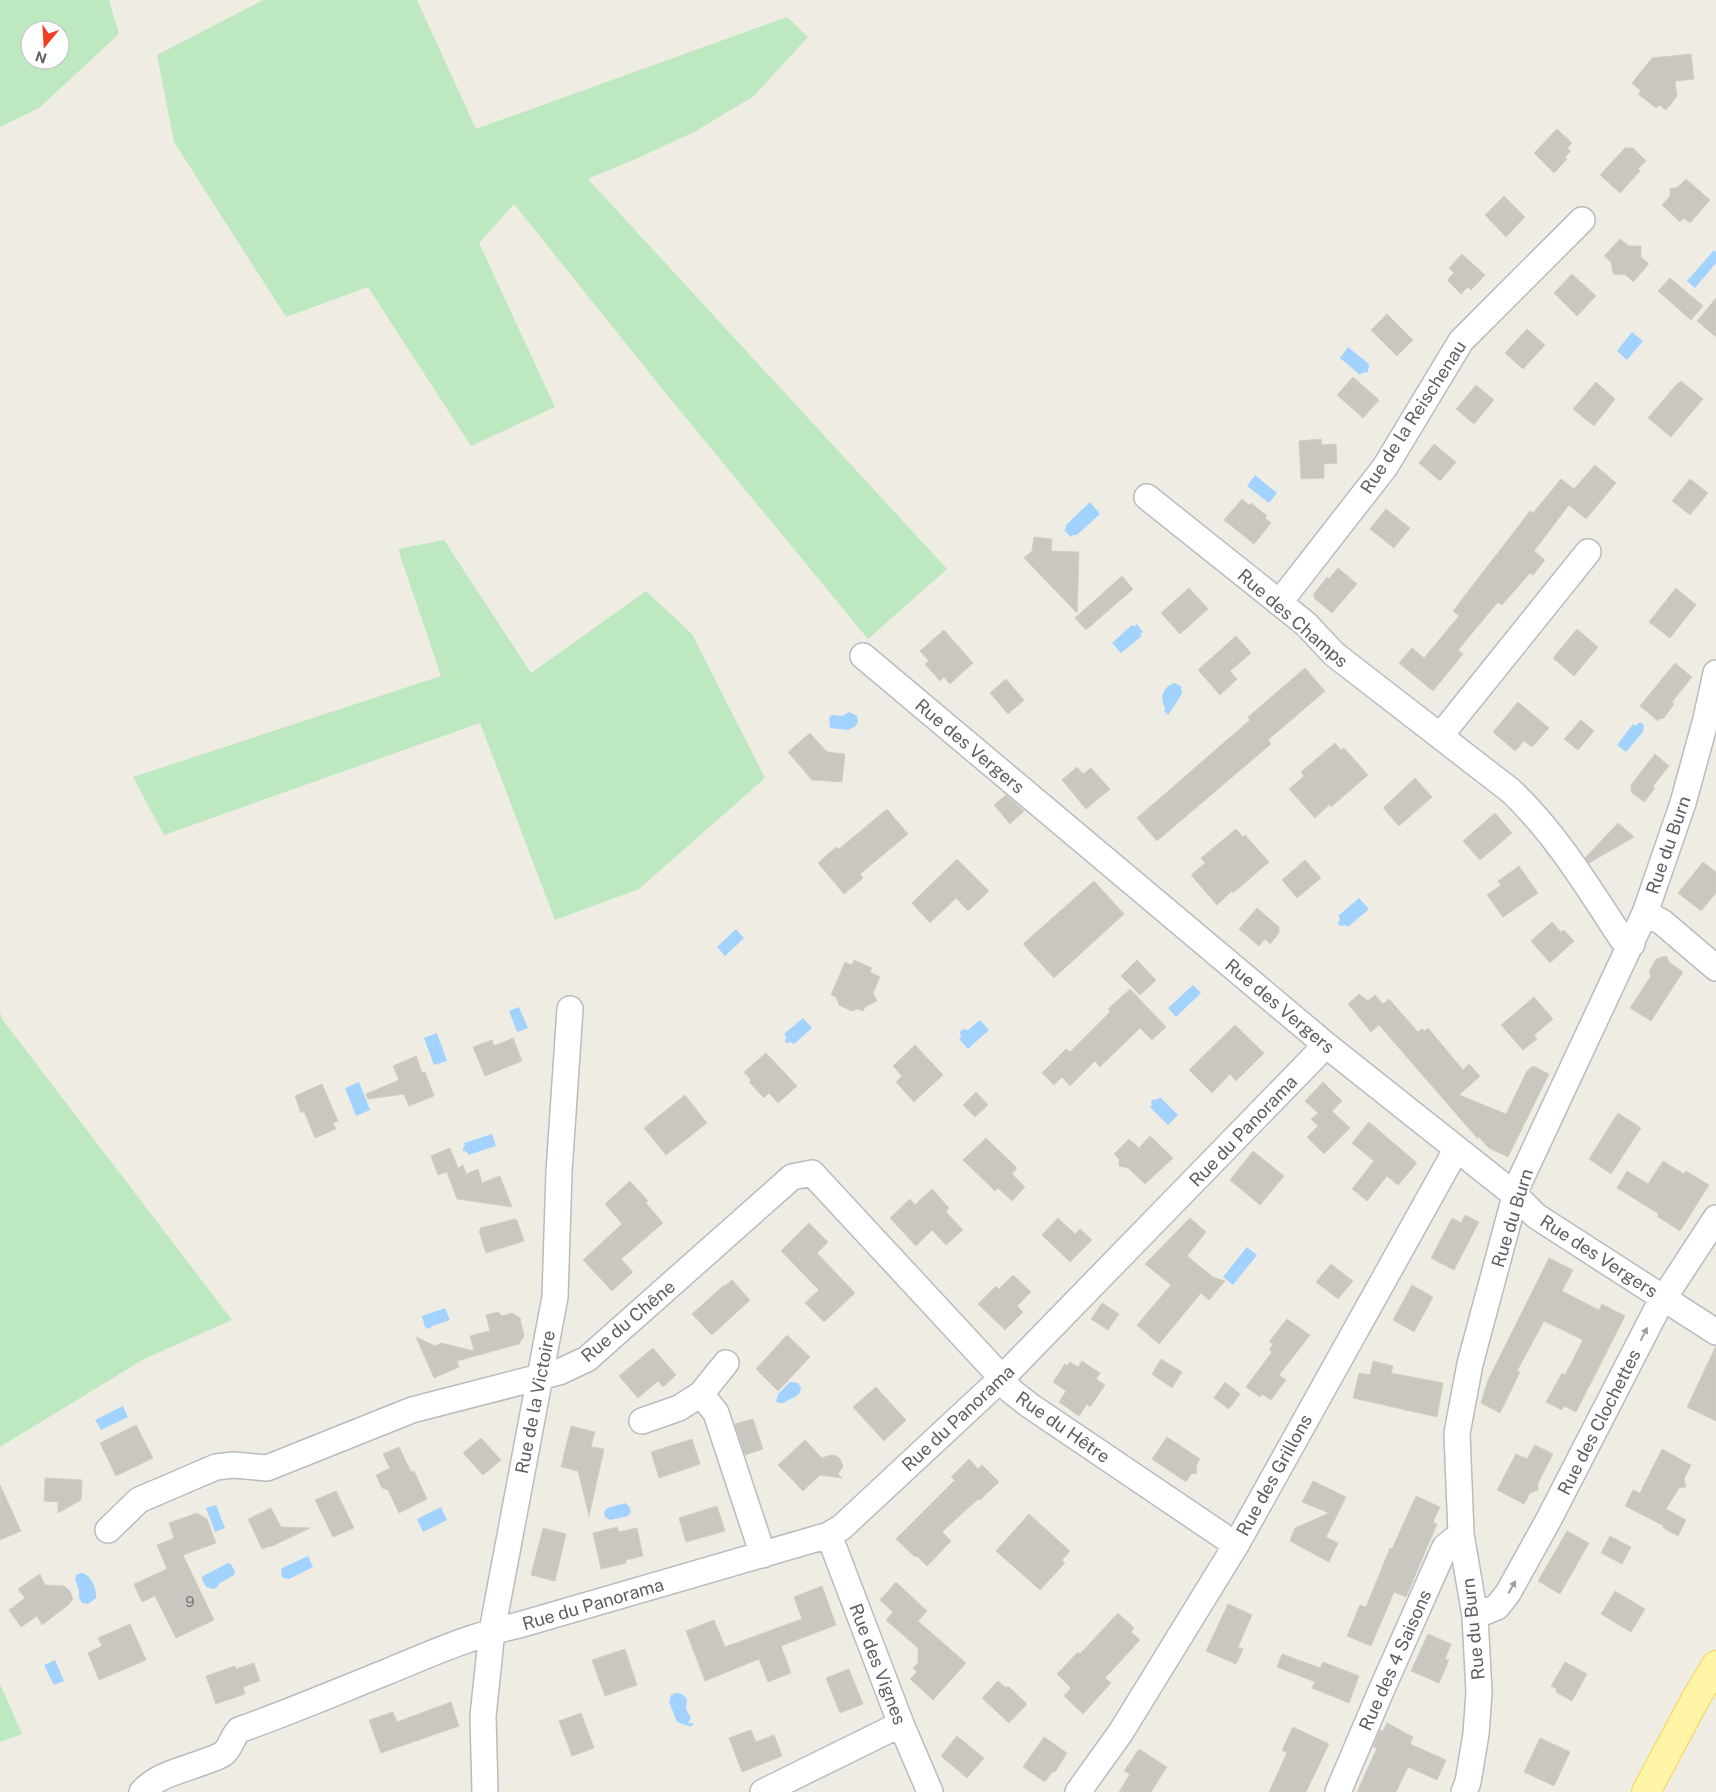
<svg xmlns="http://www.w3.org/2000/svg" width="1716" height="1792" viewBox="0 0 1716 1792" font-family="'Public Sans',sans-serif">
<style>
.green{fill:#bee8c0;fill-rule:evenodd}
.water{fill:#a2d3ff}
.building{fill:#cac6c0;stroke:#d4cfc1}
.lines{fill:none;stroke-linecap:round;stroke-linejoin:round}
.street-casing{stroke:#b8bbc0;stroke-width:28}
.primary-casing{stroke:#f9d152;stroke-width:30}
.street{stroke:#fff;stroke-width:25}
.primary{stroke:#fff5a7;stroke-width:28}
.oneway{fill:#9d9fa2}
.labels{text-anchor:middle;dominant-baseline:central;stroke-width:5;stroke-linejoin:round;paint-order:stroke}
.number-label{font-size:15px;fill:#77797b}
.street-label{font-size:18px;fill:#5b5f64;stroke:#fff}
</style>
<rect width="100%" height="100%" fill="#efede3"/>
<!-- green -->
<path class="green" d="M0,0H109L119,34L39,108L0,127ZM30,30H60V60H30Z
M263,0H417L476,129L787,17L808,37L754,96L694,132L638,158L588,179L947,569L868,639L668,396L514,204L479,243L555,407L471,446L368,287L286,317L174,142L157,55Z
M444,540L531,673L646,591L692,634L765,778L639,889L555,920L480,723L164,835L133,777L441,676L398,549Z
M0,1012L2,1019L232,1320L144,1359L0,1447Z
M0,1684L22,1734L0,1742Z"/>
<!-- water -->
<path class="water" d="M1714,250L1716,252V263L1695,288L1687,281Z
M1632,332L1643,341L1627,360L1617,351Z
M1348,347L1369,364L1368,372L1362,373L1360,375L1340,358Z
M1255,475L1277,493L1269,503L1247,486Z
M1090,502L1100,514L1077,535H1073L1071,537L1064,530L1066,528V525Z
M1137,624L1143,632L1140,634L1142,636L1121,653L1112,643L1132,625L1134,627Z
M1174,683L1181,686L1182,693C1178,701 1172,709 1168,715L1164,711L1165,708C1159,697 1163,687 1174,683Z
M849,712L857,716L858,721L856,726L848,730L830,728L829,718L832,715L842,716Z
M1640,722L1644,725L1643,732L1626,752L1617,745L1633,724L1635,726Z
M1359,898L1369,909L1348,927L1346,925L1340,926L1338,923L1340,918L1338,916Z
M736,929L744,938L725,956L717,947Z
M1193,985L1201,993L1176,1017L1168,1008Z
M519,1007L528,1028L517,1032L509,1011Z
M803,1018L812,1028L794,1044L791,1042L786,1043L785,1042L786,1036L784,1034Z
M980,1020L989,1030L968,1049L959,1039L961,1037L960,1032L963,1029L968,1030Z
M437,1033L447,1061L434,1065L424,1038Z
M359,1082L370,1110L356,1116L345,1088Z
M1160,1097L1178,1115L1168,1125L1150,1107L1152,1105L1151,1103L1152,1100L1158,1099Z
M492,1134L496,1146L468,1155L467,1152L463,1151V1148L465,1146L464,1143Z
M1247,1247L1257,1255L1233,1285L1223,1277Z
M445,1308L450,1320L432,1326L430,1329L425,1327L422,1316Z
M790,1382L798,1383L801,1388C800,1398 791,1397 784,1403H778L776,1401L778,1394Z
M123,1406L128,1417L101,1430L95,1420Z
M625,1503L629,1506L631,1512L628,1516L610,1520L605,1517L604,1512L607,1508Z
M216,1505L225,1528L215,1532L206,1508Z
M441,1507L447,1520L423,1532L417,1519Z
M308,1556L313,1567L289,1579L283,1578L281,1574L282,1568Z
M228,1563L231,1564L235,1572L234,1575L220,1583L216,1588L213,1589L206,1587L202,1579L203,1576Z
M81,1573C90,1573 98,1590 96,1598L88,1604L82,1603L79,1598V1590L75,1579L76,1575Z
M55,1660L64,1681L54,1685L44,1665Z
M676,1693L682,1694L687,1699L686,1709L691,1718L688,1723H694L691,1727L677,1722L669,1702L671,1695Z"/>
<!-- building -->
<path class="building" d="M1691,54L1694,79L1675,81L1677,96L1666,110L1659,105L1656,108L1638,94L1641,91L1632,83L1652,58Z
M1557,129L1572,143L1567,148L1571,151L1565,157L1567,159L1554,173L1534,153Z
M1625,148H1633L1646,161L1638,169L1640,171L1620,193L1600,175Z
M1686,179L1710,200L1690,223L1684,218L1680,222L1662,205L1670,196V189L1678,187Z
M1504,196L1525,217L1506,237L1485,215Z
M1620,239L1629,246H1641V257L1649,264L1633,282L1626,275L1613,274L1611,262L1604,256Z
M1462,254L1485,275L1471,290L1468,287L1461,294L1447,280L1454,273L1449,268Z
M1572,274L1596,296L1577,316L1554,293Z
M1670,278L1703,306L1691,320L1658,291Z
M1716,298V337L1697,321Z
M1387,314L1413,340L1397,356L1371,330Z
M1527,329L1545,345L1523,369L1505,353Z
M1353,377L1379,400L1363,418L1337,395Z
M1681,381L1703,399L1671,437L1648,418L1675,386Z
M1596,382L1615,399L1594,426L1573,409Z
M1476,385L1494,400L1474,424L1456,409Z
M1321,439L1322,445L1336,444L1337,463L1324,464V478L1301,479L1299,441Z
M1434,444L1456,462L1440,481L1419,463Z
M1595,465L1616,483L1586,519L1569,505L1534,551L1545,560L1533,575L1530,573L1502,605L1498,602L1458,650L1463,654L1433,691L1399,663L1412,648L1424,658L1459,616L1453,611L1530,511L1533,513L1561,479L1574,489Z
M1690,479L1708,493L1690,515L1672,501Z
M1242,499L1249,505L1251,503L1267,516L1265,518L1271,523L1254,544L1224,520Z
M1386,509L1410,528L1394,548L1370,529Z
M1034,537L1052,539L1051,551L1079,552L1077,613L1024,558L1032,551Z
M1338,568L1357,584L1332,613L1314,598L1315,597L1313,595L1327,577L1329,579Z
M1122,576L1133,589L1086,630L1075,618Z
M1189,588L1208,609L1180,634L1161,613Z
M1676,588L1696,605L1670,638L1649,622Z
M1577,629L1598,647L1574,676L1553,658Z
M944,630L973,663L950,684L944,677L940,681L925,664L929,661L920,651Z
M1236,636L1251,653L1230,671L1237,679L1220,695L1198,670Z
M1675,663L1692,677L1672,702L1674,704L1663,719L1661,718L1658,721L1640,706Z
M1305,668L1325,691L1268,740L1271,744L1157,841L1137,818L1250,720L1248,717Z
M1006,679L1024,700L1008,714L990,693Z
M1518,702L1549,728L1532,747L1524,741L1515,751L1493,732Z
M1581,720L1594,731L1578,750L1564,739Z
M810,733L827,752L845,754L842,782L812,780L788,752Z
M1335,743L1341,750L1344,748L1368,775L1331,807L1330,804L1315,818L1289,789L1304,776L1301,772Z
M1655,754L1669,766L1653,786L1655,788L1644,802L1631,792V785Z
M1077,767L1083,774L1091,768L1110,789L1086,809L1062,780Z
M1415,778L1432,797L1399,826L1383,808Z
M1006,795L1024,811L1010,824L994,805Z
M887,809L908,834L860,874L863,878L844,894L818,863L836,847L839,849Z
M1495,813L1512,833L1480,860L1463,841Z
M1618,823L1634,837L1589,863L1585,858Z
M1236,829L1243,837L1245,835L1269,862L1233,893L1232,891L1217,905L1191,875L1205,863L1201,858Z
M957,859L989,891L968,911L956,898L930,923L912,903Z
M1305,860L1321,878L1297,898L1282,880Z
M1703,862L1716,872V893L1701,911L1678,893Z
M1519,866L1538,893L1503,917L1487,895L1501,885L1498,881Z
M1094,881L1124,914L1054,978L1023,944Z
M1257,908L1279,927V933L1270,944L1265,939L1259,946L1239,929Z
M1552,922L1561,932L1564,930L1574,941L1550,963L1531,941Z
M1666,956L1669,962L1683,972L1651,1021L1630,1008L1651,976L1649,972L1656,959Z
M854,960L872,968L870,972L880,977L873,993L877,1001L865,1007L863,1011L857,1009L852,1011L839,1005L836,997L831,995L845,962L852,965Z
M1137,960L1156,980L1140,995L1121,976Z
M1130,989L1166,1027L1152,1040L1140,1028L1100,1067L1095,1061L1070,1086L1062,1077L1054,1085L1042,1073L1066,1049L1070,1052L1110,1012L1108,1009Z
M1359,994L1368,1001L1375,995L1383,1004L1389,999L1418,1032L1422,1029L1425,1031L1428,1028L1463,1070L1469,1064L1480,1076L1459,1095L1506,1114L1527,1071L1533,1066L1549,1074L1508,1157L1489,1148L1479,1137L1478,1139L1379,1025L1371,1032L1348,1004Z
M1534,997L1553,1019L1534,1035L1537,1039L1523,1050L1501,1025Z
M1235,1025L1264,1053L1236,1081L1230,1074L1212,1093L1189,1070Z
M513,1038L522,1061L485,1076L473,1047L492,1040L494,1046Z
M915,1045L943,1075L914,1102L896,1082L902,1076L893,1066Z
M766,1053L797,1086L778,1103L769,1093L764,1098L749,1082L751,1080L744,1072Z
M416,1056L422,1073L425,1072L434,1096L409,1106L404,1094L368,1099L366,1094L399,1080L393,1066Z
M1323,1082L1342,1101L1332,1111L1350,1128L1324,1154L1307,1137L1318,1126L1311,1119L1318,1113L1305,1101Z
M322,1084L338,1121L333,1123L336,1129L315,1138L304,1111L301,1113L295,1096Z
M976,1092L988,1105L975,1117L963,1105Z
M685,1095L707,1123L666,1155L644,1128Z
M1618,1113L1641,1128L1611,1174L1589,1159Z
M1369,1122L1417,1163L1398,1185L1387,1176L1367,1201L1352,1189L1374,1161L1352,1143Z
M1150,1136L1173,1158L1145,1184L1128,1168L1119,1166V1159L1114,1154L1129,1139L1139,1148Z
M986,1138L1017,1168L1012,1174L1025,1187L1012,1201L998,1188L995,1191L963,1160Z
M450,1148L458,1168L463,1165L466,1174L478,1169L482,1183L500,1176L512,1207L457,1199L447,1172L454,1169L438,1175L431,1156Z
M1253,1151L1284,1176L1260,1205L1230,1180Z
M1663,1161L1684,1174L1686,1171L1709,1185L1680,1231L1657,1216L1659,1214L1617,1188L1627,1171L1648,1184Z
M630,1181L648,1201L646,1203L663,1223L621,1259L633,1272L612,1291L583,1260L622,1224L605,1204Z
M932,1189L949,1208L946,1212L963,1230L946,1245L932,1230L916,1246L890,1218L910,1199L915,1205Z
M1465,1215L1479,1222L1454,1270L1431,1258L1452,1218L1461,1223Z
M1058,1218L1075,1234L1080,1229L1092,1240L1070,1262L1042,1235Z
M1190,1218L1206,1232L1187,1256L1213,1277L1225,1281L1209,1300L1201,1293L1159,1344L1137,1325L1171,1285L1145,1264Z
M515,1219L516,1221L517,1220L524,1241L486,1253L479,1231H481L480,1228Z
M809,1223L828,1242L817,1253L855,1293L824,1322L805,1303L819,1290L781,1251Z
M1549,1258L1573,1270L1562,1291L1599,1310L1602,1304L1625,1316L1576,1412L1564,1406L1562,1410L1546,1402L1562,1373L1565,1375L1583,1340L1544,1321L1517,1371L1520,1372L1500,1413L1481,1403L1488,1380Z
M1331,1264L1353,1281L1338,1299L1316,1282Z
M1013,1275L1031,1292L1017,1306L1023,1312L1005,1330L978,1304L996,1286L999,1289Z
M732,1280L750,1300L712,1335L692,1314L724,1285L725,1286Z
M1412,1285L1433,1297L1414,1332L1393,1320Z
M1102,1303L1119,1314L1108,1330L1091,1319Z
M498,1312L502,1316L512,1313L520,1318L524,1336L519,1344L457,1361L459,1367L434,1378L416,1337L435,1346L441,1343L474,1351L470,1336L490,1331L486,1315Z
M1287,1319L1310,1335L1279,1375L1286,1380L1271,1400L1262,1394L1260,1397L1246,1387L1272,1352L1269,1350L1273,1344L1269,1342Z
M787,1335L810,1357L778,1391L756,1369Z
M1716,1346V1421L1687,1407Z
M653,1348L676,1375L663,1387L658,1381L638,1398L619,1376Z
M1161,1359L1182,1372L1172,1388L1152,1374Z
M1082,1361L1100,1373L1096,1379L1105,1385L1090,1407L1087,1404L1079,1416L1059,1402L1066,1391L1053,1382L1065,1364L1067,1366L1070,1362L1078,1367Z
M1373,1361L1393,1366L1391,1373L1443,1383L1437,1417L1353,1398L1359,1373L1370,1375Z
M1225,1382L1240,1394L1229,1409L1214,1398Z
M876,1387L906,1420L884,1441L853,1407Z
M753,1419L763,1449L745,1455L735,1424Z
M136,1425L153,1458L116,1476L100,1443Z
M571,1426L595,1432L591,1447L604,1449L589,1516L578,1471L561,1467Z
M1167,1437L1200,1459L1196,1466L1197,1473L1191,1474L1186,1482L1152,1459Z
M481,1438L501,1460L483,1475L463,1453Z
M692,1439L700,1464L659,1478L651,1452Z
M805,1440L822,1458L830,1455L837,1456L840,1459L843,1466L838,1474L842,1478L820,1475L803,1491L778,1465Z
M1535,1445L1553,1454L1538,1483V1490L1530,1493L1524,1504L1497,1490L1516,1454L1527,1459Z
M399,1447L411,1472L414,1471L427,1499L399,1513L388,1490L382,1488L376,1475L390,1468L383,1454Z
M1662,1449L1691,1465L1684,1479L1686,1487L1679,1488L1666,1509L1686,1520L1678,1536L1663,1528L1664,1526L1625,1506L1633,1490L1640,1493Z
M969,1459L978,1469L982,1465L999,1482L980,1500L978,1499L942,1532L951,1541L927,1566L917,1556L915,1557L896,1539L955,1480L951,1477Z
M45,1478L82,1480L81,1500L58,1513V1502L44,1501Z
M1313,1481L1346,1497L1326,1537L1338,1543L1329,1562L1290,1541L1295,1528L1329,1513L1302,1502Z
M0,1485L21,1531L0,1540Z
M336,1491L354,1528L333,1537L315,1500Z
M1416,1496L1440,1507L1433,1522L1437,1524L1406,1597L1394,1592L1371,1646L1347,1636L1360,1605L1366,1607L1390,1548L1392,1549Z
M717,1506L725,1531L686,1542L679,1518Z
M271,1508L281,1527L310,1528L270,1547V1546L262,1549L248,1519Z
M197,1513L207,1519L216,1543L183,1555L214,1620L176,1638L155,1596L142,1602L134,1584L167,1569L157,1545L174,1538L169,1523Z
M1029,1514L1070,1551L1062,1560L1065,1563L1040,1590L996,1551Z
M617,1527L619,1532L637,1528L643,1556L626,1560V1563L601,1569L593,1533Z
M543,1528L566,1534L555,1581L531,1575Z
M1567,1531L1589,1543L1560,1594L1538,1581Z
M1610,1536L1631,1547L1622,1564L1601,1553Z
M40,1574L45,1585L64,1586L70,1591L73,1599L68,1605L42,1625L37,1616L21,1627L9,1610L25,1598L18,1589Z
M896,1582L927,1611L918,1621L966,1663L933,1700L910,1679L917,1672L913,1668L918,1663V1648L886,1620L893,1612L880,1600Z
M822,1586L836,1625L781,1646L791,1673L768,1682L759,1659L705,1681L686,1631L714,1620L725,1647L802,1619L794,1597Z
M1615,1591L1645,1609L1631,1632L1601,1614Z
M1228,1604L1252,1615L1238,1647L1243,1649L1236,1664L1206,1651Z
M1118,1613L1134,1628L1131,1632L1140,1640L1105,1678L1111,1683L1083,1714L1064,1696L1071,1688L1057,1674L1078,1652L1080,1654Z
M130,1624L146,1660L99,1680L88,1653L102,1646L98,1638Z
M1428,1634L1451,1644L1445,1659L1449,1660L1439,1683L1411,1671Z
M625,1649L637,1685L605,1696L592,1660Z
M1282,1654L1320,1668L1323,1662L1359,1676L1349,1703L1312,1688L1315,1682L1277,1667Z
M1565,1662L1587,1674L1572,1701L1556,1692L1557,1689L1551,1686Z
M254,1663L260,1681L243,1687L245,1694L216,1704L206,1676L235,1666L236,1669Z
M849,1669L863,1704L840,1713L826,1678Z
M998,1681L1006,1688L1008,1686L1027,1704L1009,1723L982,1698Z
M451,1702L459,1726L381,1753L369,1720L393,1712L397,1722Z
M581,1713L594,1748L572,1756L559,1721Z
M1387,1723L1413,1737L1410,1744L1446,1760L1437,1780L1408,1767L1396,1792H1357L1377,1748L1373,1747L1380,1730L1383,1731Z
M1293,1727L1329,1744L1306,1792H1269L1287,1753L1282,1750Z
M751,1730L756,1742L774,1735L782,1756L742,1772L729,1738Z
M957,1736L984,1758L967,1778L941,1756Z
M1044,1737L1067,1753L1055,1772L1053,1771L1045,1782L1023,1767Z
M1540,1738L1570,1752L1554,1786L1524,1772Z
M1139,1749L1167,1767L1151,1792H1119L1130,1774L1124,1771Z"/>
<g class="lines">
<!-- street casing -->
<g class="street-casing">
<path id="street" d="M1147,497L1306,624L1334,654L1511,791C1556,834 1588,887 1622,939L1632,944
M1279,603L1385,467L1461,341L1582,220
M863,656L1326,1045L1515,1195L1536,1216L1716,1332
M1441,735L1588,552
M1645,913L1662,922L1716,968
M701,1394L716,1413L763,1555
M642,1421L679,1408L701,1394L726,1363
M108,1530L139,1500L216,1467L234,1465L267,1468L412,1410L559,1372L587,1359L792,1177L812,1173L1002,1378L1010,1390L1029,1405L1236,1545
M829,1535L901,1724L930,1792
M1475,1616L1497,1607L1508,1593L1549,1519L1658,1307L1716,1218
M142,1792C158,1774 184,1770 206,1761C212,1759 219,1757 224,1753C231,1747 232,1737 239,1730C290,1712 339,1691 389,1671C432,1653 473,1635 519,1625L829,1535L842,1527L1002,1378L1326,1045
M485,1792L483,1716L492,1631L555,1297L559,1172L570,1009
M763,1792L901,1724
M1078,1792L1121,1732L1236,1545L1456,1150
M1338,1792L1381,1691L1445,1547L1461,1534
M1464,1792L1468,1782L1476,1734L1479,1692L1475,1616L1461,1534L1457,1433L1470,1364L1518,1185L1645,913L1683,803L1706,719L1716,673"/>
</g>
<!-- primary casing -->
<g class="primary-casing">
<path id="primary" d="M1646,1792L1696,1698L1716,1665"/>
</g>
<!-- street -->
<use href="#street" class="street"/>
<!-- primary -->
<use href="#primary" class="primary"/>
</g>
<!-- one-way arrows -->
<defs><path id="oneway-solid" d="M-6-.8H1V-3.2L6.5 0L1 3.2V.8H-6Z" transform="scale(1.25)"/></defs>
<g class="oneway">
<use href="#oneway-solid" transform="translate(1644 1334) rotate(-63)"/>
<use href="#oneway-solid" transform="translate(1512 1587) rotate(-60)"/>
</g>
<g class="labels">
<!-- number labels -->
<g class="number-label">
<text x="190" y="1601">9</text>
</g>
<!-- street labels -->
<g class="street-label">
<text transform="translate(1413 417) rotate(-57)">Rue de la Reischenau</text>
<text transform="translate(1293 618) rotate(41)">Rue des Champs</text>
<text transform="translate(970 746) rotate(40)">Rue des Vergers</text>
<text transform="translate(1668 845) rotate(-71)">Rue du Burn</text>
<text transform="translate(1280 1006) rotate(40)">Rue des Vergers</text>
<text transform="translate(1243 1131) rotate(-46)">Rue du Panorama</text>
<text transform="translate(1512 1218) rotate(-73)">Rue du Burn</text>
<text transform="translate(1599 1256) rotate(33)">Rue des Vergers</text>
<text transform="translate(628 1321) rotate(-40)">Rue du Chêne</text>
<text transform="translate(535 1402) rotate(-79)">Rue de la Victoire</text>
<text transform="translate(958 1418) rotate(-43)">Rue du Panorama</text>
<text transform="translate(1599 1422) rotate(-63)">Rue des Clochettes</text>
<text transform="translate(1063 1427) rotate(35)">Rue du Hêtre</text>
<text transform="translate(1274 1475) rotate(-61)">Rue des Grillons</text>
<text transform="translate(593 1604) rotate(-16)">Rue du Panorama</text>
<text transform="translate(1473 1629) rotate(-96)">Rue du Burn</text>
<text transform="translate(1395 1660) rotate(-66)">Rue des 4 Saisons</text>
<text transform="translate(878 1664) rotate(69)">Rue des Vignes</text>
</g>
</g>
<!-- north arrow -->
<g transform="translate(45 45) rotate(198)"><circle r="24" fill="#ffffff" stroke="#bdbfc1"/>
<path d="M0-4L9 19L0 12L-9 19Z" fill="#f23e25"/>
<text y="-8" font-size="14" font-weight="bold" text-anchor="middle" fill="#5b5f64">N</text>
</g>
</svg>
